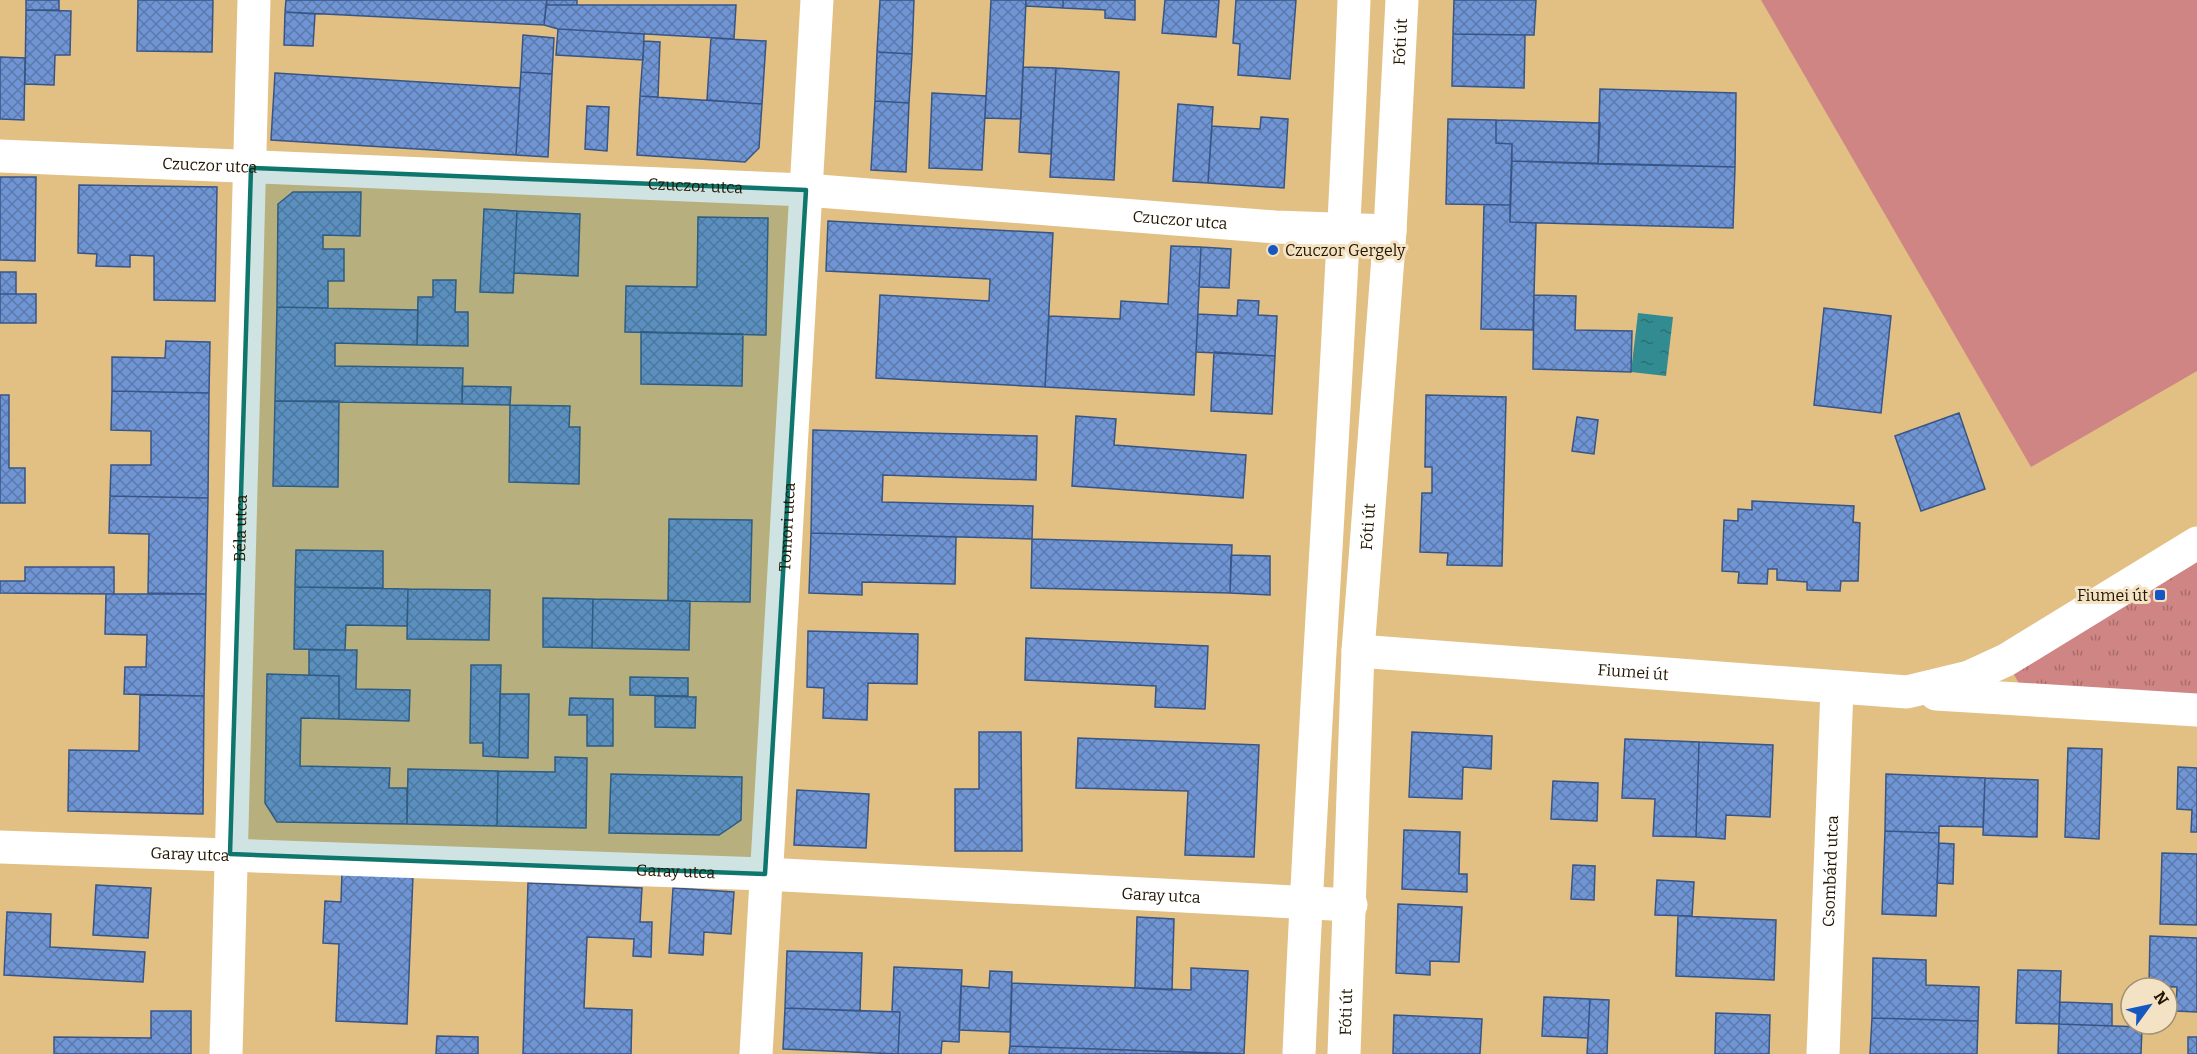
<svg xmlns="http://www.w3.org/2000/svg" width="2197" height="1054" viewBox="0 0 2197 1054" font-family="Bitter,serif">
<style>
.grass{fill:#cf8584}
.park{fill:url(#park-tufts)}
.water{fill:url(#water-ripples)}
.building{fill:url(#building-cross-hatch);stroke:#385586;stroke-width:1.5}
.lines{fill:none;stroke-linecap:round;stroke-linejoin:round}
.minor{stroke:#fff;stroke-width:33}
.tertiary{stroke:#fff;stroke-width:33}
.marked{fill:#0f766e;fill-opacity:0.2;stroke:#0f766e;stroke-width:4.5;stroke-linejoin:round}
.poi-dot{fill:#1657c2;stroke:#f4e2c4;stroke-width:2}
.labels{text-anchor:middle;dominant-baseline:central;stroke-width:6;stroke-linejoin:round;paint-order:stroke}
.street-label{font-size:16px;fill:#231600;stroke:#f4e2c4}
.poi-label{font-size:16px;fill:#231600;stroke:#f4e2c4;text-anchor:start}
</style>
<defs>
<pattern id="park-tufts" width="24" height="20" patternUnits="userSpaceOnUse" patternTransform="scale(1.5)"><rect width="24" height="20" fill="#cf8584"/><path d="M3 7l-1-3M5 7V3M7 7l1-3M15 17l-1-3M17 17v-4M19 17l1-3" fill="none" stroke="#a86c6a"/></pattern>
<pattern id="water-ripples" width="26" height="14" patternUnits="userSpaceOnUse" patternTransform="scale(1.5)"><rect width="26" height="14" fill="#318b90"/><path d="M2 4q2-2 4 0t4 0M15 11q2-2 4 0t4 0" fill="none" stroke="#297173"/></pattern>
<pattern id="building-cross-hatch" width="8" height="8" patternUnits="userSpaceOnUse" patternTransform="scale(1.5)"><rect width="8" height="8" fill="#6f95d5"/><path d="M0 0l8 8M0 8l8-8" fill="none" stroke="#5b79aa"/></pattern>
</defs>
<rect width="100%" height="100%" fill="#e2bf82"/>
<!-- grass -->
<path class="grass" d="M1761,0H2197V371L2031,467Z"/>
<!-- park -->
<path class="park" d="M2197,543V710L2028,700L2006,660Z"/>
<!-- water -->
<path class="water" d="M1638,313L1673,317L1666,376L1631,372Z"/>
<!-- building -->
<path class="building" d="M26,0H59V10H26Z
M138,0H213L212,52L137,51Z
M286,0H547L544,25L285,12Z
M547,0H577V5H546Z
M880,0H914L912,54L877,52Z
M991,0H1026L1021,119L985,118Z
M1026,0H1063V8L1026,6Z
M1063,0H1135V20L1105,18V10L1063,8Z
M1165,0H1219L1216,37L1162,33Z
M1236,0H1296L1290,79L1238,75L1240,44L1233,43Z
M1454,0H1536L1534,35L1453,34Z
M546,5H736L734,39L558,29L544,25Z
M26,10L71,11L70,55H55L54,85L25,84Z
M285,12L315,14L313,46L284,45Z
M558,29L644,34L643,60L556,55Z
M1453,34L1525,35L1524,88L1452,86Z
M523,35L554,38L552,74L521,72Z
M711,38L766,41L762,104L707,100Z
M644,41L660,42L658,97L640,96Z
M877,52L912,54L909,103L875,101Z
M0,57L25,58L24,120L0,119Z
M1023,67L1056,68L1051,154L1019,152Z
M1056,68L1119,72L1114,180L1050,177Z
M521,72L552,74L548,157L516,155Z
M275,73L520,88L516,155L271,140Z
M1600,89L1736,93L1735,167L1598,164Z
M932,93L986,96L982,170L929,168Z
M640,96L762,104L759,148L745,162L637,155Z
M875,101L909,103L906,172L871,170Z
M1178,104L1213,107L1208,183L1173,181Z
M587,106L609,107L607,151L585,149Z
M1261,117L1288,119L1284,188L1208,183L1212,126L1260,129Z
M1448,119L1496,120V143L1512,144L1510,205L1446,204Z
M1496,120L1600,123L1598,164L1512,161V144L1496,143Z
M1512,161L1735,167L1733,228L1510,222Z
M0,177H36L35,261L0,260Z
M79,185L217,187L215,301L154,300V256L130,255V267L96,266L97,254L78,253Z
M293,192H361L360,236L323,235V249H344V281H328V308L277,307L278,204Z
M1484,205H1510V222L1536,223L1533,330L1481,329Z
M484,209L517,211L513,293L480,292Z
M517,211L580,214L578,276L514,273Z
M698,217L768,218L766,335L625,332L626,286L697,287Z
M828,221L1053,233L1045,387L876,378L880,295L989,301L990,279L826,271Z
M1171,246L1201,247L1194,395L1045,387L1049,316L1120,319L1121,301L1168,304Z
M1201,247L1231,249L1229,288L1199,287Z
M0,272H16V294H0Z
M433,280H456L455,312H468V346L417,345L418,297H433Z
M0,294H36V323H0Z
M1534,295L1576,296L1575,330L1632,331L1631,372L1533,369Z
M1238,300L1259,301L1258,315L1277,316L1275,356L1196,352L1198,314L1237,316Z
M277,307L418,310L417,345L335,343V366L463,368L462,404L275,401Z
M1824,308L1891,316L1881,413L1814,405Z
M641,332L743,334L742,386L641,384Z
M166,341L210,342L209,393L112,391V357L165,358Z
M1214,352L1275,356L1272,414L1211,411Z
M462,386L511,387L510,405L462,404Z
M112,391L209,393L208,498L110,496L111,465H151V431L111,430Z
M0,395H9V468H25V503H0Z
M1426,395L1506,397L1502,566L1447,565L1448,553L1420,552L1422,493H1432V467H1425Z
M275,401H339L338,487L273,486Z
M510,405L570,406L569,427H580L579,484L509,482Z
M1959,413L1985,489L1921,511L1895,436Z
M1076,416L1116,419L1114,445L1246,455L1243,498L1072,486Z
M1577,417L1598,420L1594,454L1572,451Z
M813,430L1037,436L1036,480L883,475L882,502L1033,506L1032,539L811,533Z
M110,496L208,498L206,594L148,593L149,534L109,533Z
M1752,501L1854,506L1853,522L1860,523L1858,581H1841L1840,591L1807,590V582L1777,580V569H1768L1767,584L1738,583L1739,572L1722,571L1724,520L1738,521V509L1752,510Z
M669,519L752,520L750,602L668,601Z
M811,533L956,537L955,584L862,582V595L809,593Z
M1032,539L1232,545L1230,593L1031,588Z
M296,550L383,551V588L295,587Z
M1231,555L1270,556V595L1230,593Z
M25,567H114V594L0,593V581H25Z
M295,587L408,589L407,626L346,625L345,650L294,649Z
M408,589L490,590L489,640L407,639Z
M106,594H206L204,696L124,694L125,667H146L147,635L105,634Z
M543,598L593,599L592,648L543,647Z
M593,599L690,601L689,650L592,648Z
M808,631L918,634L917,684L868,683L867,720L823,718L824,688L807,687Z
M1026,638L1208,646L1205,709L1155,707L1156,686L1025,680Z
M309,650H357L356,689L410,690L409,721L339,719V676L309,675Z
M471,665H501L499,757L483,756V743H470Z
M267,674L339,676V719L301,718L300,766L390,768L389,788H407V824L277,822L265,803Z
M630,677L688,678V696L630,695Z
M500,694H529L528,758L499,757Z
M140,695L204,696L203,814L68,811L69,750L139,751Z
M655,696L696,697L695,728L655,727Z
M570,698L613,699V746H587V715H569Z
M979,732H1021L1022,851H955V789H979Z
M1412,732L1492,736L1491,769L1463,767L1462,799L1409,797Z
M1078,738L1259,745L1254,857L1185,855L1188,791L1076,788Z
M1625,739L1699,742L1696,837L1653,836L1655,799L1622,798Z
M1699,742L1773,745L1770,817L1726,815L1725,839L1696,837Z
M2068,748L2102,749L2099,839L2065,837Z
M555,757L587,758L586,828L497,826L498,771L555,772Z
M2178,767L2197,768V832H2191L2192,810L2177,809Z
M408,769L498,771L497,826L407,824Z
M611,774L742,777L741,820L719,835L609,833Z
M1886,774L1985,778L1983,827L1939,826V833L1885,831Z
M1985,778L2038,780L2037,837L1983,835Z
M1553,781L1598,783L1597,821L1551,819Z
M797,790L869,794L866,848L794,845Z
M1404,830L1460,832L1459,874H1467V892L1402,889Z
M1885,831L1939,833L1936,916L1882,914Z
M1939,843L1954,844L1953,884L1937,883Z
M2162,853L2197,854V925L2160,924Z
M1573,865L1595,866L1594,900L1571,899Z
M342,872L413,875L407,1024L336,1021L339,944L323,943L325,901L341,902Z
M1657,880L1694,882L1692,916L1655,915Z
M528,883L642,888L640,922H652L651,957L633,956L634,939L587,937L584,1008L632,1010L631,1054H523Z
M96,885L151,888L148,938L93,935Z
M673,888L734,892L731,934L704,932L703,955L669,953Z
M1398,904L1462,907L1459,962L1430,961V975L1396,973Z
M7,912L51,914L50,947L145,952L143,982L4,975Z
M1678,916L1776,920L1774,980L1676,976Z
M1137,917L1174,919L1172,990L1135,988Z
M2150,936L2197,938V1012L2176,1011L2177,987L2149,986Z
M787,951L862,953L860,1011L785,1008Z
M1873,958L1926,960V985L1979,987L1978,1021L1872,1018Z
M894,967L962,970L959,1042L942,1041L941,1054H898L900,1012H892Z
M1191,968L1248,971L1244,1054L1010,1046L1012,983L1191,990Z
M2018,970L2061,971L2059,1024L2016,1023Z
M990,971L1012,972L1010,1032L959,1030L961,986L989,988Z
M1544,997L1590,999L1588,1038L1542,1036Z
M1590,999L1609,1000L1607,1054H1587Z
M2060,1002L2112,1004V1026L2059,1024Z
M785,1008L900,1012L898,1054L783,1049Z
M151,1011H191V1054H54V1037L151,1038Z
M1716,1013L1770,1015L1769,1054H1715Z
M1394,1015L1482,1019L1480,1054H1393Z
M1872,1018L1978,1021L1977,1054H1870Z
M2059,1024L2142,1027L2141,1054H2058Z
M437,1036L478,1037V1054H436Z
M2188,1037H2197V1054H2188Z
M1010,1046L1242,1054H1009Z"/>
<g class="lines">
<!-- minor -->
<g class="minor">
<path id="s1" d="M0,156L806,190L1275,227L1390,231"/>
<path id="s2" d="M1358,651L1907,692L1969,677L2006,660L2197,543"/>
<path d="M1936,694L2197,710"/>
<path id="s3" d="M0,847L765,874L1351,905"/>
<path id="s4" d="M226,1054L254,0"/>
<path id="s5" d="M756,1054L817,0"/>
<path id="s6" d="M1823,1054L1837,688"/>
</g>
<!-- tertiary -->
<g class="tertiary">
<path d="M1299,1054C1314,702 1341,352 1354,0"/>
<path id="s7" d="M1344,1054L1358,651L1390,231L1402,0"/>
</g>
</g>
<!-- marked area -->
<path class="marked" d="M251,168L806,190L765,874L230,854Z"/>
<!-- markers -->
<g class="poi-dot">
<circle cx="1273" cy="250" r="6"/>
<rect x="2154" y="589" width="12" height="12" rx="3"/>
</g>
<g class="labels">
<!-- street labels -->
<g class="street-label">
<text stroke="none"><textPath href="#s7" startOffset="1014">Fóti út</textPath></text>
<text stroke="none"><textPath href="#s1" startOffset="210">Czuczor utca</textPath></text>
<text stroke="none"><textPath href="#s1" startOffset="696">Czuczor utca</textPath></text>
<text stroke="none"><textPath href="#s1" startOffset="1182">Czuczor utca</textPath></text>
<text stroke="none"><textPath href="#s4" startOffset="526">Béla utca</textPath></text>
<text stroke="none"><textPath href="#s5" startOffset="528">Tomori utca</textPath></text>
<text stroke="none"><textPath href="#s7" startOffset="528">Fóti út</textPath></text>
<text stroke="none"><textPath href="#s2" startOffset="276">Fiumei út</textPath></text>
<text stroke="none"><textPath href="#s3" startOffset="190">Garay utca</textPath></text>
<text stroke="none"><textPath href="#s3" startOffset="676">Garay utca</textPath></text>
<text stroke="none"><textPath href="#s6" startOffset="183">Csombárd utca</textPath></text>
<text stroke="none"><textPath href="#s3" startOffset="1162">Garay utca</textPath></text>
<text stroke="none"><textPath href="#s7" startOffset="42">Fóti út</textPath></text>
</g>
<!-- poi labels -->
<g class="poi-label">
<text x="1285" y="250">Czuczor Gergely</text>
<text x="2148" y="595" text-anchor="end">Fiumei út</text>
</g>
</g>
<!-- north arrow -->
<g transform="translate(2149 1006) rotate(57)"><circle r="28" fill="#f4e2c4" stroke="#a09076" stroke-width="1.5"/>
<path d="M0-4.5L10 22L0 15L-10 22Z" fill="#1657c2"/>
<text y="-9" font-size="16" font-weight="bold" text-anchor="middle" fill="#231600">N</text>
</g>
</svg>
